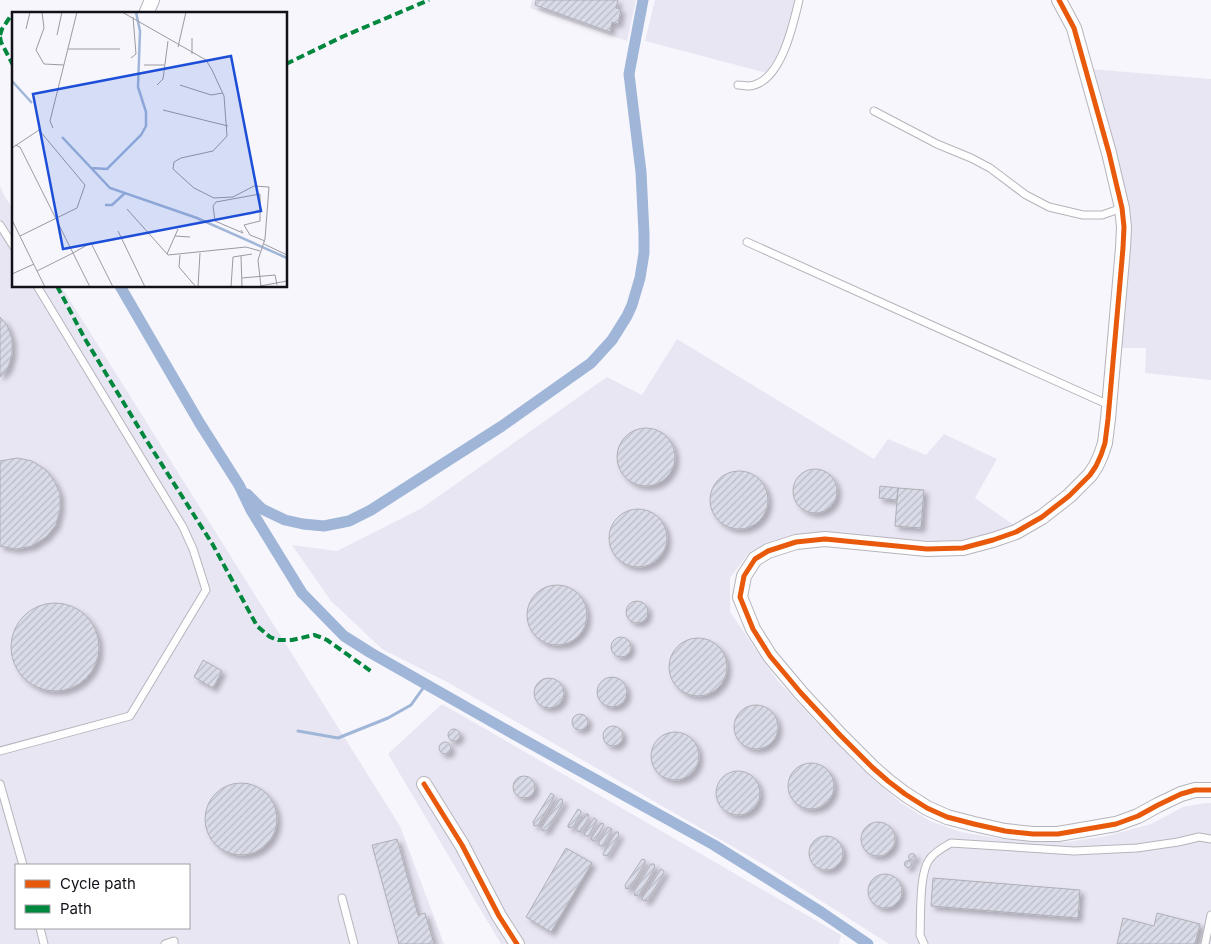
<svg xmlns="http://www.w3.org/2000/svg" width="1211" height="944" viewBox="0 0 1211 944" font-family="Inter,sans-serif">
<style>
.built{fill:#e9e6f3;fill-rule:evenodd}
.lines{fill:none;stroke-linecap:round;stroke-linejoin:round}
.stream{stroke:#a0b6d8;stroke-width:3}
.canal{stroke:#a0b6d8;stroke-width:11}
.building{fill:url(#building-hatch);stroke:#afafb6;filter:url(#shadow)}
.lane-casing{stroke:#b6b4bb;stroke-width:9}
.street-casing{stroke:#b6b4bb;stroke-width:16}
.lane{stroke:#fefeff;stroke-width:7}
.street{stroke:#fefeff;stroke-width:14}
.quiet{stroke:#00873e;stroke-width:4;stroke-dasharray:8 4;stroke-linecap:butt}
.cycleway-casing{stroke:#fff;stroke-width:8}
.cycleway{stroke:#e8590c;stroke-width:5}
.inset-river{fill:none;stroke:#a0b6d8;stroke-width:2.5}
.inset-road{fill:none;stroke:#9b9aa1;stroke-width:1}
.view{fill:#1d4ed8;fill-opacity:0.15;stroke:#1d4ed8;stroke-width:2.5}
.inset-edge{fill:none;stroke:#121018;stroke-width:2.5}
</style>
<defs>
<pattern id="building-hatch" width="6" height="6" patternUnits="userSpaceOnUse" patternTransform="scale(1.25)"><rect width="6" height="6" fill="#d9dbe8"/><path d="M-1 1l2-2M0 6l6-6M5 7l2-2" fill="none" stroke="#b9bbc6"/></pattern>
<filter id="shadow"><feDropShadow dx="4" dy="4" stdDeviation="2.5" flood-color="#0004"/></filter>
</defs>
<rect width="100%" height="100%" fill="#f7f6fc"/>
<!-- built -->
<path class="built" d="M532,0H636L627,41L530,8Z
M655,0H796L780,56L767,73L645,41Z
M1090,69L1211,79V380L1145,373L1146,348H1120L1128,241Z
M0,186L4,195L14,211V286H61L400,826L444,944H0ZM16,865H189V928H16Z
M677,339L874,459L888,439L926,455L944,434L997,459L975,498L1015,526L986,536L950,542L893,539L839,533L789,537L748,554L730,578V612L778,681L824,730L862,769L901,803L930,821L961,832L1002,839L1067,842L1107,836L1151,824L1183,807L1205,803H1211V944H889L768,867L449,683L382,649L331,601L292,545L337,551L422,508L607,377L642,395Z
M442,704L841,935L839,944H501L388,754Z"/>
<g class="lines">
<!-- stream -->
<path class="stream" d="M298,731L338,738L388,718L411,705L426,684"/>
<!-- canal -->
<path class="canal" d="M120,286L199,422L239,485L251,510L302,593L344,636L371,653L517,736L714,845L821,912L868,944
M247,494L262,509L285,520L303,524L324,526L349,521L371,510L502,426L591,363L612,340L627,316L632,305L640,278L644,253V234L641,172L629,74L643,0"/>
</g>
<!-- building -->
<path class="building" d="M536,0H618L616,8L621,9L618,24L612,22L610,32L535,5Z
M0,317L7,325L12,339V354L8,368L0,377Z
M617 457a29 29 0 1 1 58 0a29 29 0 1 1-58 0Z
M17,458L32,461L46,470L55,482L60,494V509L56,525L46,537L32,546L16,549L0,546V461Z
M793 491a22 22 0 1 1 44 0a22 22 0 1 1-44 0Z
M710 500a29 29 0 1 1 58 0a29 29 0 1 1-58 0Z
M880,486L898,488L897,500L879,498Z
M898,488L924,490L921,528L895,526Z
M609 538a29 29 0 1 1 58 0a29 29 0 1 1-58 0Z
M527 615a30 30 0 1 1 60 0a30 30 0 1 1-60 0Z
M626 612a11 11 0 1 1 22 0a11 11 0 1 1-22 0Z
M11 647a44 44 0 1 1 88 0a44 44 0 1 1-88 0Z
M611 647a10 10 0 1 1 20 0a10 10 0 1 1-20 0Z
M669 667a29 29 0 1 1 58 0a29 29 0 1 1-58 0Z
M203,660L222,671L213,688L194,677Z
M597 692a15 15 0 1 1 30 0a15 15 0 1 1-30 0Z
M534 693a15 15 0 1 1 30 0a15 15 0 1 1-30 0Z
M734 727a22 22 0 1 1 44 0a22 22 0 1 1-44 0Z
M572 722a8 8 0 1 1 16 0a8 8 0 1 1-16 0Z
M603 736a10 10 0 1 1 20 0a10 10 0 1 1-20 0Z
M448 735a6 6 0 1 1 12 0a6 6 0 1 1-12 0Z
M651 756a24 24 0 1 1 48 0a24 24 0 1 1-48 0Z
M439 748a6 6 0 1 1 12 0a6 6 0 1 1-12 0Z
M788 786a23 23 0 1 1 46 0a23 23 0 1 1-46 0Z
M716 793a22 22 0 1 1 44 0a22 22 0 1 1-44 0Z
M513 787a11 11 0 1 1 22 0a11 11 0 1 1-22 0Z
M205 819a36 36 0 1 1 72 0a36 36 0 1 1-72 0Z
M551,793L554,795V797L538,825L534,826L533,822Z
M560,799H562L563,803L547,830L543,831L541,829L542,827Z
M578,809L581,811V813L573,827L569,828L568,827V825Z
M586,814H588L589,817L581,830L580,832H578L577,830V828Z
M594,818L597,820L596,822L589,835L588,836H586L584,834L585,832Z
M861 839a17 17 0 1 1 34 0a17 17 0 1 1-34 0Z
M601,823L604,824L603,826L596,839L595,841H593L591,839L592,837Z
M608,827L612,829L611,831L603,845L602,846H600L599,844V842Z
M616,832H618L619,836L608,855L604,856L603,854L604,852Z
M809 853a17 17 0 1 1 34 0a17 17 0 1 1-34 0Z
M397,839L418,915L425,913L434,944H399L372,845Z
M566,848L592,863L551,932L526,917Z
M908.5 857a3.5 3.5 0 1 1 7 0a3.5 3.5 0 1 1-7 0Z
M642,859L645,860V863L630,888L626,889L625,885Z
M904.5 864a3.5 3.5 0 1 1 7 0a3.5 3.5 0 1 1-7 0Z
M651,864H654L655,868L639,895L635,896L634,892Z
M661,869L664,871V873L648,900L644,901L642,899L643,897Z
M868 891a17 17 0 1 1 34 0a17 17 0 1 1-34 0Z
M933,878L1080,890L1078,918L931,906Z
M1157,913L1200,924L1195,944H1117L1123,918L1154,926Z"/>
<g class="lines">
<!-- lane casing -->
<g class="lane-casing">
<path id="lane" d="M738,85C741,85 746,86 749,86C781,83 793,25 799,0
M874,111L937,144L971,158L990,168L1026,195L1049,207L1083,215H1102L1122,208
M0,225L14,247
M747,242L1109,405
M0,751L130,716L206,590L193,549L183,527L37,286
M0,784L23,865
M342,898L354,944
M40,928L44,944
M165,944L174,941V944
M924,944L920,935C921,916 919,874 929,860C934,852 944,847 951,843L1074,851L1137,848L1178,842L1199,837L1211,839
M1205,944L1211,915"/>
</g>
<!-- street casing -->
<g class="street-casing">
<path id="street" d="M1059,0L1074,28L1109,153L1122,208L1124,227L1123,248L1108,419L1105,443L1101,455L1096,466L1090,475L1069,496L1042,517L1016,532L993,540L963,548L927,549L825,539L796,542L768,551L755,559L744,576L740,597L753,629L770,656L801,693L840,735L872,767L888,781L905,794L927,808L947,817L974,824L1005,831L1033,834H1058L1116,824L1138,816L1158,805L1181,794L1195,790H1211
M146,14L152,0
M424,784L462,845L499,916L517,944"/>
</g>
<!-- lane -->
<use href="#lane" class="lane"/>
<!-- street -->
<use href="#street" class="street"/>
<!-- quiet -->
<path class="quiet" d="M0,35L2,29L12,14
M0,37L1,42L14,67
M286,64L344,36L429,0
M57,286L85,339L145,438L213,545L257,626L270,637L278,640H292L314,635L320,637L327,640L372,672"/>
<!-- cycleway casing -->
<g class="cycleway-casing">
<path id="cycleway" d="M1059,0L1074,28L1109,153L1122,208L1124,227L1123,248L1108,419L1105,443L1101,455L1096,466L1090,475L1069,496L1042,517L1016,532L993,540L963,548L927,549L825,539L796,542L768,551L755,559L744,576L740,597L753,629L770,656L801,693L840,735L872,767L888,781L905,794L927,808L947,817L974,824L1005,831L1033,834H1058L1116,824L1138,816L1158,805L1181,794L1195,790H1211
M424,784L462,845L499,916L517,944"/>
</g>
<!-- cycleway -->
<use href="#cycleway" class="cycleway"/>
</g>
<!-- overview -->
<g transform="translate(12 12)">
<rect width="275" height="275" fill="#f7f6fc"/>
<path class="inset-river" d="M0,69L20,91M50,125L98,176L185,206L275,246M79,156L95,157L129,123L134,114V100L126,75L128,19L124,0M93,193H100L113,181"/>
<path class="inset-road" d="M30,0L32,16L24,38L32,52L52,53M110,0L194,48L200,58L212,84L215,124L201,139L169,146L162,150L161,157L182,176L202,186L221,185L242,174L257,175L253,227L246,248L249,275M14,17L18,0M45,23L50,0M180,26V42M166,35L174,0M56,37H108M119,46L124,42L121,5M132,53H152M145,73L151,67L156,29M168,73L199,83L211,81M151,98L216,114M41,116L38,109L65,0M3,133L8,135L61,241L79,231L101,275M0,136L27,118L73,173L65,196L8,224M115,197L156,243L234,235L248,239M0,208L25,259M229,218L231,221L203,209L201,194L204,190L248,182V209L232,213L238,223L253,229M106,219L133,275M163,224L178,225M252,232L275,243M155,242L166,217M168,243L167,255L184,275M229,244L230,275M0,262L22,252M230,266L263,263L265,273M248,274L275,269M33,275L25,259L61,241L78,275M186,275L188,241M219,275L221,245L240,242"/>
<path class="view" d="M219,44L249,199L51,237L21,82Z"/>
<rect width="275" height="275" class="inset-edge"/>
</g>
<!-- legend -->
<rect x="15" y="864" width="175" height="65" fill="#ffffff" stroke="#a09fa3"/>
<rect x="25" y="880" width="25" height="8" fill="#e8590c" stroke="#a09fa3"/>
<text x="60" y="889" font-size="15" fill="#121018">Cycle path</text>
<rect x="25" y="905" width="25" height="8" fill="#00873e" stroke="#a09fa3"/>
<text x="60" y="914" font-size="15" fill="#121018">Path</text>
</svg>
